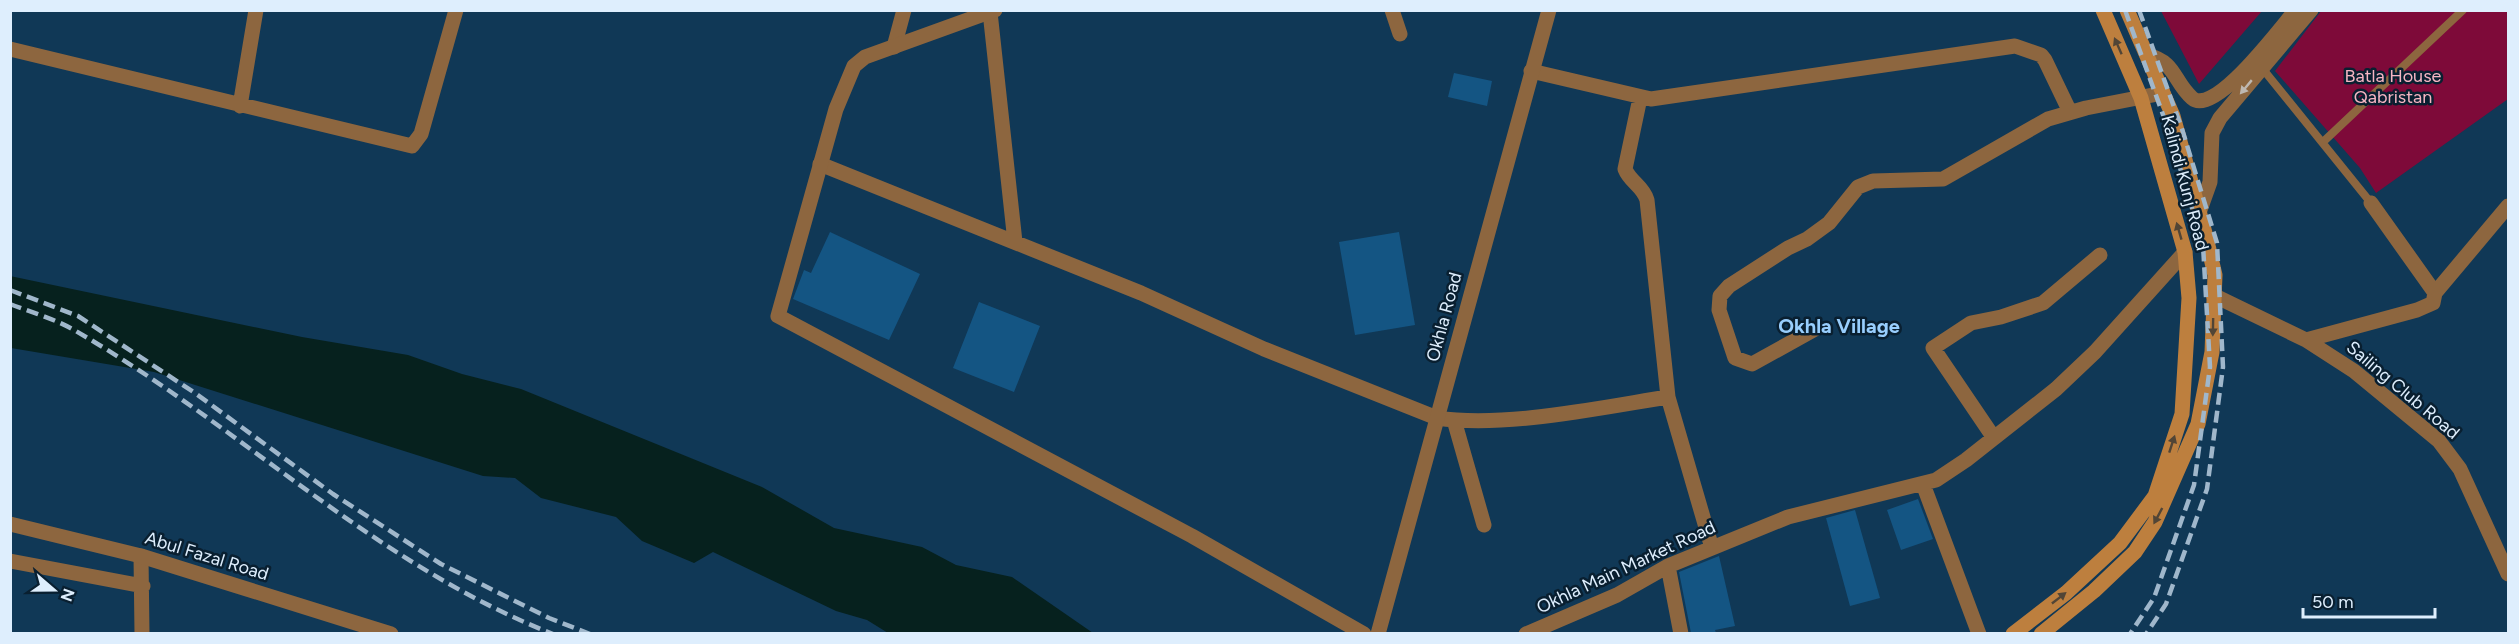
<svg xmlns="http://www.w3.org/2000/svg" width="2519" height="644" viewBox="0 0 2519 644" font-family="Figtree,sans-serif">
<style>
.green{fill:#7e0a39}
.water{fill:#06211e}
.building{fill:#145583}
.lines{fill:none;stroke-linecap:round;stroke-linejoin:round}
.service{stroke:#8d663f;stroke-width:8}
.minor{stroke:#8d663f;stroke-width:15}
.tertiary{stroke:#8d663f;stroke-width:15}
.secondary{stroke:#bd7f3e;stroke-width:15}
.rail{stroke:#a0b7cb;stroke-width:4.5;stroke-dasharray:12 6;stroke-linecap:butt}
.oneway{fill:#514536}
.oneway2{fill:#beb8b1}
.labels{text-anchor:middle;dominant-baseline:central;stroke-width:5;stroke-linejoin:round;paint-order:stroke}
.park-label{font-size:18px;fill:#f7b5c3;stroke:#091f30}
.street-label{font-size:18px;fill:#deeefd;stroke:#091f30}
.neighbourhood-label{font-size:20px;font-weight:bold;fill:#98cefd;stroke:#091f30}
</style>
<rect width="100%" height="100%" fill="#103856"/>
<!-- green -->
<path class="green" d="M2161,11H2262L2199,84Z
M2321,11H2508V99L2376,193L2360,168L2275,71Z"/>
<!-- water -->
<path class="water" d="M10,276L302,337L408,355L462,374L521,389L762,487L834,528L922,547L956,565L1012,577L1093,633H888L867,620L836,611L713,552L694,563L642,541L616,517L541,498L515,478L483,476L154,372L11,348Z"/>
<!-- building -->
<path class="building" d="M1454,73L1492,81L1487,106L1448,97Z
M830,232L920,274L889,340L793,299L804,270L811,273Z
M1399,232L1415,325L1355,335L1339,242Z
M979,302L1040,326L1014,392L953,368Z
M1918,499L1933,539L1901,550L1887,510Z
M1855,510L1880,598L1850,606L1826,518Z
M1719,556L1735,626L1715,630L1716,633H1691L1679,572Z"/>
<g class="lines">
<!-- service -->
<path class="service" d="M2262,68L2371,203
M2323,142L2463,10"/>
<!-- minor -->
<path class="minor" d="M1392,10L1400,34
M990,12L1015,242
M894,47L904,10
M10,49L412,146L421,134L456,10
M2147,55C2176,62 2173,81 2192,98C2214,118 2281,27 2296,10
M1531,71L1651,99L2015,46L2041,55L2045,60L2070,112
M1640,98L1625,169C1630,182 1643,186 1647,200L1668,397L1712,548
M240,106L256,10
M820,164L1141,293L1264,349L1437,418C1505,428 1599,408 1668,397
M2200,210L2210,182L2212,133L2220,118L2311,10
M2435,293L2508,206
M2213,295L2306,340L2354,371L2439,441L2460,469L2508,574
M1817,328L1752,364L1735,358L1719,310L1720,296L1729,286L1788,248L1807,239L1829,223L1858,187L1873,181L1943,179L2048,119L2086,108L2163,93
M2306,340L2417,310L2433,303L2435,293L2371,203
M1454,420L1484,525
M1994,438L1933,348L1971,323L2001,317L2043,303L2100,255
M1923,484L1979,634
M141,556L142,634
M10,561L143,586
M1668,566L1681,634
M1526,634L1617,595L1668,566L1788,517L1936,480L1966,460L2056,389L2095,352L2185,252"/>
<!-- tertiary -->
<path class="tertiary" d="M995,10L865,57L854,66L836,109L778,316L1192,536L1364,634
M10,524L141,556L391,634
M1378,634L1549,10"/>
<!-- secondary -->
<path class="secondary" d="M2013,634L2066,593L2120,543L2155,496L2182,414L2189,298L2185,252L2141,98L2103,10
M2041,634L2094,591L2135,552L2155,522L2198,424L2212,352L2215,275L2205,233L2173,116L2127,10"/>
<!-- rail -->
<path class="rail" d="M2125,10L2170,134L2203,245L2210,367L2194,485L2154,598L2130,634
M2139,10L2182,129L2217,243L2223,367L2207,489L2166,604L2146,634
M10,290L78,316L195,393L333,494L441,564L549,618L590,634
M10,304C31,312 55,319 74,330C238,424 374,564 553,634"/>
</g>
<!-- one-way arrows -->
<defs><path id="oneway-solid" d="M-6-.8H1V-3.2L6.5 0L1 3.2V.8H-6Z" transform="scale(1.5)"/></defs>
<g class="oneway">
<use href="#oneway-solid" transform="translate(2118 46) rotate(-114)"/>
<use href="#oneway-solid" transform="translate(2179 231) rotate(-106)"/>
<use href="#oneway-solid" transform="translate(2213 327) rotate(91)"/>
<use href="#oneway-solid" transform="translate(2172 444) rotate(-72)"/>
<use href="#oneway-solid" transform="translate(2158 516) rotate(118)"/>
<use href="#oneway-solid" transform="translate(2059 598) rotate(-38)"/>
</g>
<use class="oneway2" href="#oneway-solid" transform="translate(2246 87) rotate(130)"/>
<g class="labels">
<!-- park labels -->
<g class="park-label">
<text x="2393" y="76">Batla House<tspan x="2393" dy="21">Qabristan</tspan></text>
</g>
<!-- street labels -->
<g class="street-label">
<text transform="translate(2185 183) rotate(75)">Kalindi Kunj Road</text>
<text transform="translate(1444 317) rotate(-75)">Okhla Road</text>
<text transform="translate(2403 390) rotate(40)">Sailing Club Road</text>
<text transform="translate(207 556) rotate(17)">Abul Fazal Road</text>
<text transform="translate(1626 567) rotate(-25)">Okhla Main Market Road</text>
</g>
<!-- neighbourhood labels -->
<g class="neighbourhood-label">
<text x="1839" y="326">Okhla Village</text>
</g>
</g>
<!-- border -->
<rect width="2519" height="644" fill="none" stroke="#deeefd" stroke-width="24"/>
<!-- north arrow -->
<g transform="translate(54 590) rotate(110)" stroke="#091f30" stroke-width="4.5" paint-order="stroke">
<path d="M0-4.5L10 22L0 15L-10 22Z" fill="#deeefd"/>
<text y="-9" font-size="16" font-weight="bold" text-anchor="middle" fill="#deeefd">N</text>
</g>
<!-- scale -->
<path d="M2303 608v9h132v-9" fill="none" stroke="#deeefd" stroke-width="3"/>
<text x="2312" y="608" font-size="18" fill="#deeefd" stroke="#091f30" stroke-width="4.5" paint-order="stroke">50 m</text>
</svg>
